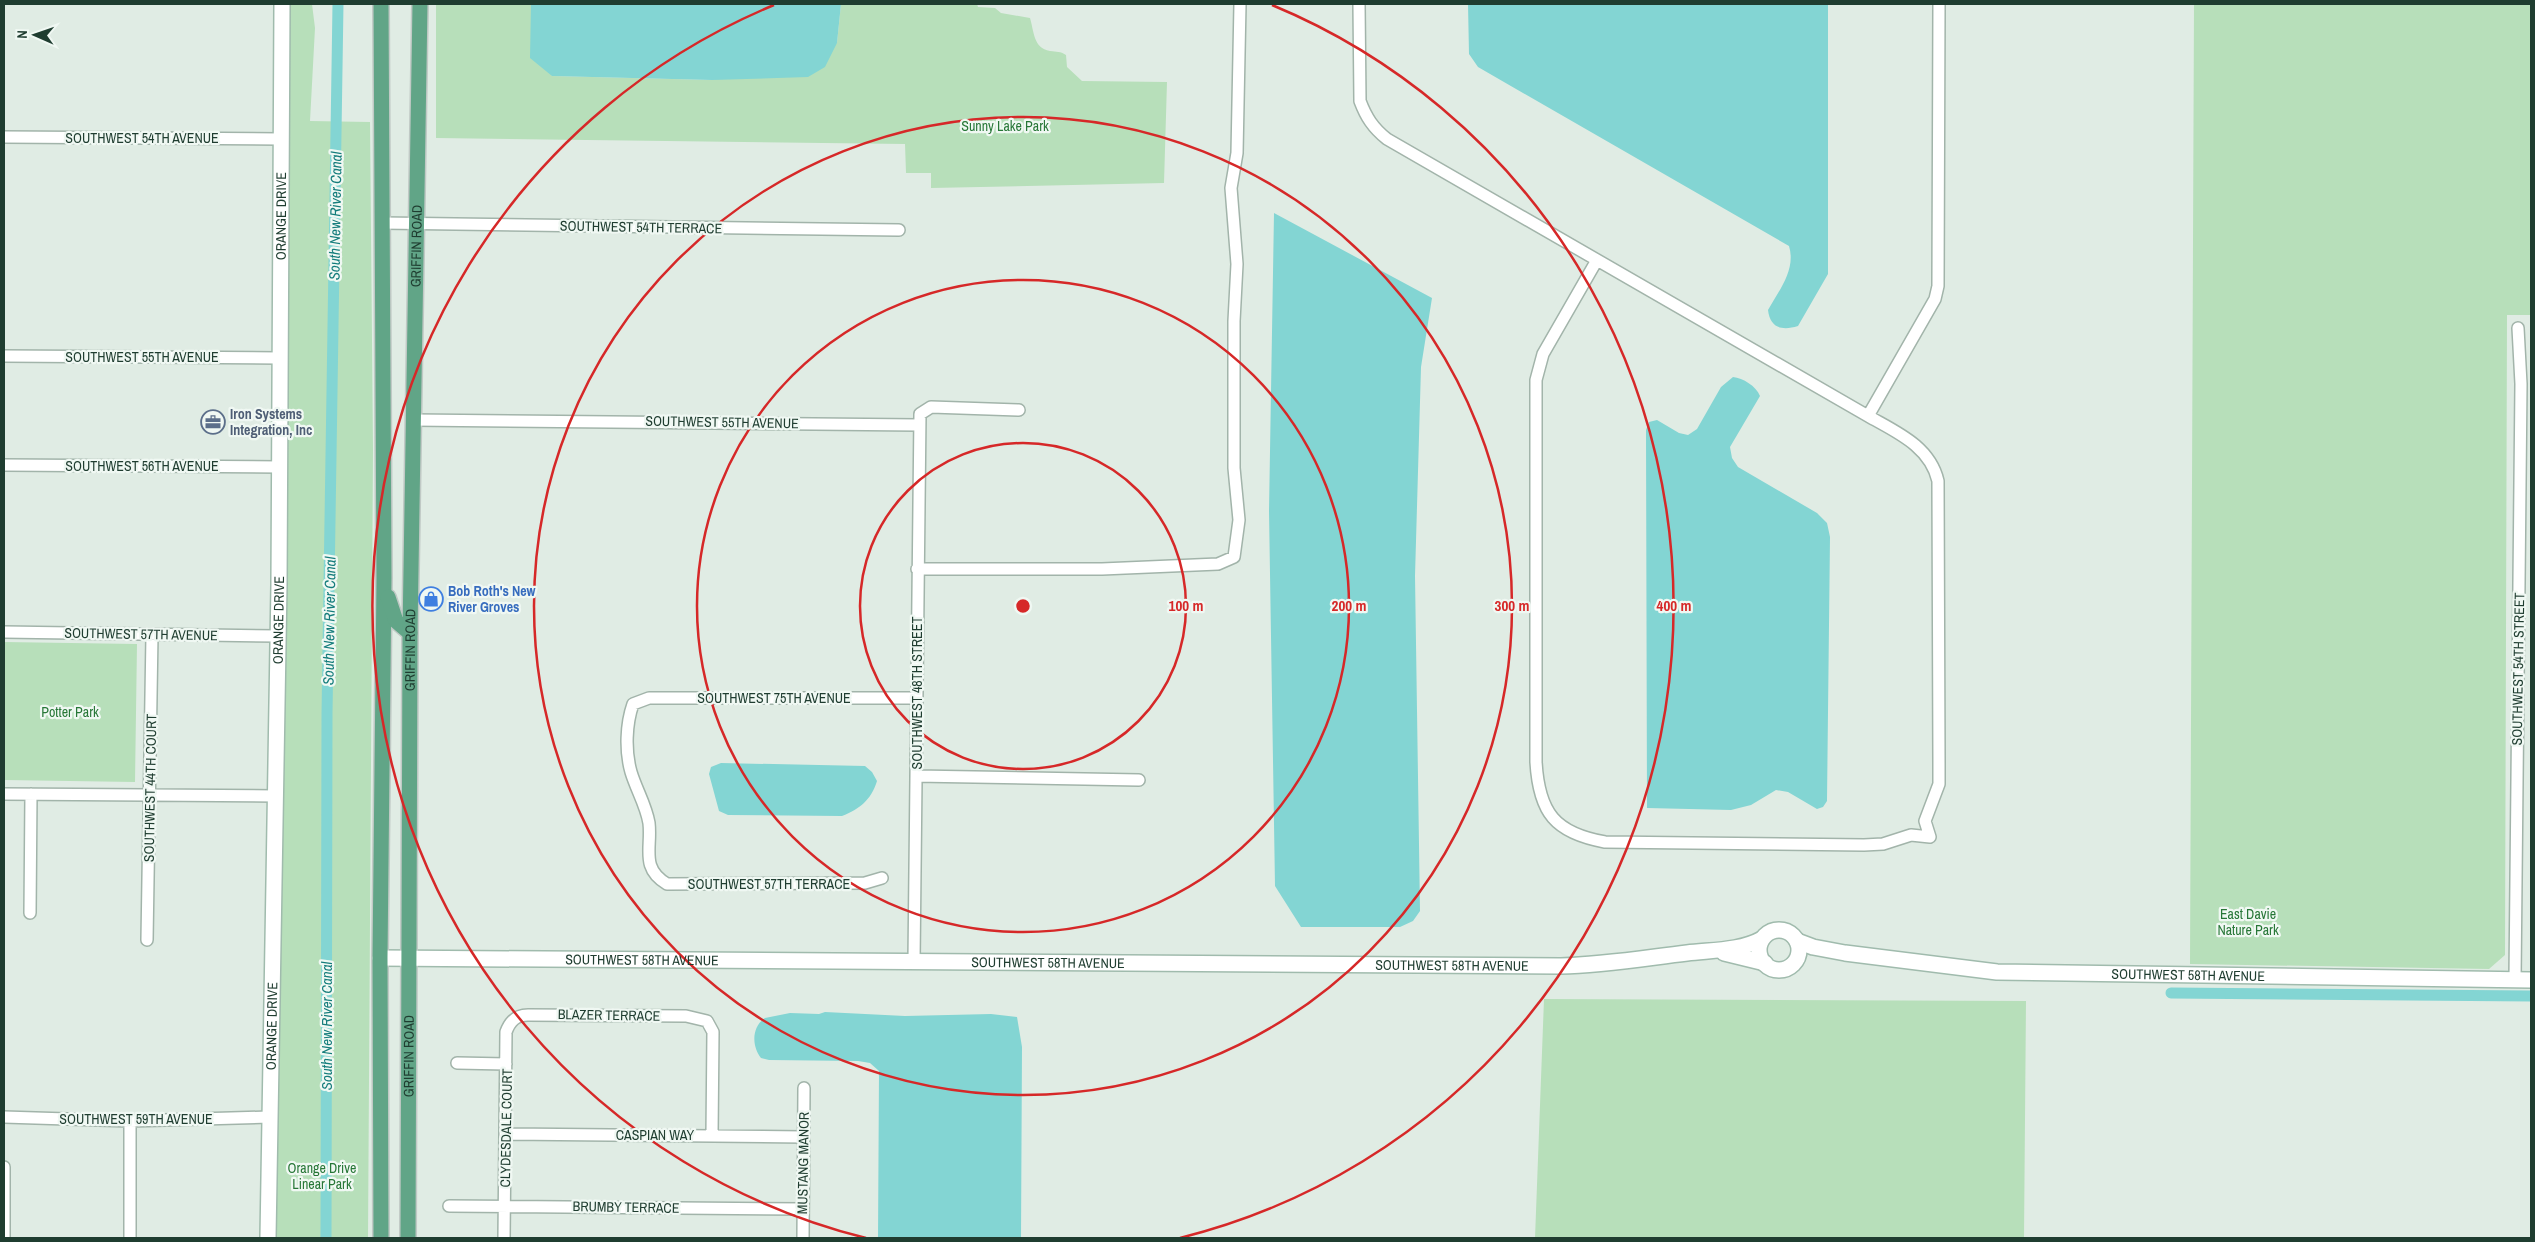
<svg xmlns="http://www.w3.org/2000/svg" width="2535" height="1242" viewBox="0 0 2535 1242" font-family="'Archivo Narrow',sans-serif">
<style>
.green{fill:#b7dfba}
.water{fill:#83d5d3}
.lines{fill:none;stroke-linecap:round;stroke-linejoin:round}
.canal{stroke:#83d5d3;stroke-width:11}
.street-casing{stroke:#a2b4aa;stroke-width:14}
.secondary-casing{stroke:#a0bbad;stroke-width:18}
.primary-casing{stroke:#c0c9c5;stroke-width:18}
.street{stroke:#fff;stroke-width:11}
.secondary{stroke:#fff;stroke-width:15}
.primary{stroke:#61a587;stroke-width:15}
.ring{fill:none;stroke:#d62828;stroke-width:2.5}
.labels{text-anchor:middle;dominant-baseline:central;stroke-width:4.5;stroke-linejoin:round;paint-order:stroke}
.park-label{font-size:14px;fill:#277737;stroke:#f0f8f3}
.street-label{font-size:14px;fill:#1f3d30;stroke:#f0f8f3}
.service-label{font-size:14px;font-weight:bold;fill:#4e5e75;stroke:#f0f8f3;text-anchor:start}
.shop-label{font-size:14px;font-weight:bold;fill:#366cbe;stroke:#f0f8f3;text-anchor:start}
.water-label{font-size:15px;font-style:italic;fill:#157d7c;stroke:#f0f8f3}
.centre{fill:#d62828;stroke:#f0f8f3;stroke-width:2.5}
.ring-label{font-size:15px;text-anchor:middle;font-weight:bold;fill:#d62828;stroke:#f0f8f3;stroke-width:4.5;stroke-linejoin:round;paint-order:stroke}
</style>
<rect width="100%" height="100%" fill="#e0ece4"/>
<!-- green -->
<path class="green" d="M288,4H312L315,28L310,121L370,122L373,449L368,1238H274Z
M436,4H531V27L552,76L712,80L837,43L841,4H977L978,7L995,8L1001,13L1030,18C1034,31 1033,48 1050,51C1057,52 1060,51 1066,55L1067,67L1082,81L1167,82L1164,183L931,188V173H906L905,144L436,138Z
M2194,4H2531V315H2507L2505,955L2489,969L2190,964Z
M4,642L137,644L135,782L4,780Z
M1544,999L2026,1001L2024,1238H1535Z"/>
<!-- water -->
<path class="water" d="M531,4H841L837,43L825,67L808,77L712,80L552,76L530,58Z
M1468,4H1828V274L1798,326C1782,331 1770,328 1768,310C1780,289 1796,269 1789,246L1478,67L1469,54Z
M1274,213L1432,298L1421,367L1415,576L1420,911L1413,921L1400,927H1301L1275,886L1269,511Z
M1733,377C1743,378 1756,386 1760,396L1730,447L1732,458L1738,467L1817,513L1827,523L1830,537L1827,801L1823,807L1817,809L1788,792L1776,790L1751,805L1731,810L1647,808L1646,430L1649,422L1657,420L1679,433L1688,435L1697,429L1721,387Z
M721,763L865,766L872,772L877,781C871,800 860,809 842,816L728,815L719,811L709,774L711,767Z
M825,1012L905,1016L991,1014L1017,1017L1022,1047L1021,1238H878L879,1071L870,1063L858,1061L769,1060L761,1058C752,1047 751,1027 765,1018L790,1013L819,1014Z"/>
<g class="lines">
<!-- canal -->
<path class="canal" d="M2171,993L2531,996
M326,1238L327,714L338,4"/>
<!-- street casing -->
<g class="street-casing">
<path id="street" d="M1359,4L1360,101C1366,117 1373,128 1387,139L1868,416C1896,432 1930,446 1938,481L1939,763V784L1925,821L1930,837L1911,835L1883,844L1864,845L1605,842C1555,833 1539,813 1536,762V380L1543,354L1597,260
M4,137L280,139
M382,223L899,230
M4,356L279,358
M1868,416L1935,299L1938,286L1939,4
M413,420L918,425
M4,465L280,467
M917,569H1102L1218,564L1234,557L1239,520L1234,468V321L1237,264L1231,188L1237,153L1240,4
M4,632L278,636
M916,776L1139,780
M4,794L275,796
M882,878L865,883L667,884C640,868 652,848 649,823C646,805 636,789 631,772C625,751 626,724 633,704L649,698H917
M30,913L31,794
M147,940L152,635
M914,961L920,414L931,407L1019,410
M2515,980L2521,384L2518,328
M457,1063L506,1064
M4,1117L130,1121L269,1117
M506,1134L804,1137
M4,1167V1238
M449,1206L803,1209
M130,1238V1121
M504,1238L506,1032C510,1021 516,1015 528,1015L686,1016L707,1021L713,1032L712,1135
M803,1238L804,1088"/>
</g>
<!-- secondary casing -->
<g class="secondary-casing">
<g id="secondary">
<circle cx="1779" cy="950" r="20"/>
<path id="s1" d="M1797,941L1813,947L1845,953L1997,972L2531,980"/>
<path d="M1724,953L1765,963"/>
<path id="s2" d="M380,958L1561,966C1603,965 1645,958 1687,953C1712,950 1740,951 1762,939"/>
<path id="s3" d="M268,1238L279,585L282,4"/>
</g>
</g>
<!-- primary casing -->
<g class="primary-casing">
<g id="primary">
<path d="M381,4L384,578L380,958L381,1238"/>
<path d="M388,597L396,621L410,633"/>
<path id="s4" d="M408,1238L410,633L420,4"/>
</g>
</g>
<!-- street -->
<use href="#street" class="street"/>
<!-- secondary -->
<use href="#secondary" class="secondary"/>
<!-- primary -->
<use href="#primary" class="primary"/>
</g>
<!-- distance rings -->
<g class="ring">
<circle cx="1023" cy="606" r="163"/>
<circle cx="1023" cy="606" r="326"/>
<circle cx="1023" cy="606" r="489"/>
<path d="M866 1238A651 651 0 0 1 774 5M1272 5A651 651 0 0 1 1180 1238"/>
</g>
<!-- icons -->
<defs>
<g id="office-ring" transform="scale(1.25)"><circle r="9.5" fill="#f0f8f3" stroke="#5c6f8a" stroke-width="1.5"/><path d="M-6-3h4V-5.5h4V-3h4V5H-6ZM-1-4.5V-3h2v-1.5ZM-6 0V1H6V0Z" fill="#5c6f8a"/></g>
<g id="shop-ring" transform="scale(1.25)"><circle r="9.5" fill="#f0f8f3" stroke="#3f7fe0" stroke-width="1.5"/><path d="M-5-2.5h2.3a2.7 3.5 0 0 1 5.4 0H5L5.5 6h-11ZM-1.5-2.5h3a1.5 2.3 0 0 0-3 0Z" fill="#3f7fe0"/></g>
</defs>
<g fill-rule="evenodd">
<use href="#office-ring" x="213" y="422"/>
<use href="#shop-ring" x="431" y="599"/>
</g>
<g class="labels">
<!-- park labels -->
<g class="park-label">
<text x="1005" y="126">Sunny Lake Park</text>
<text x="70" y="712">Potter Park</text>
<text x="2248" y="914">East Davie<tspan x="2248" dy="16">Nature Park</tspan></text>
<text x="322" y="1168">Orange Drive<tspan x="322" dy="16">Linear Park</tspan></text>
</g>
<!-- street labels -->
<g class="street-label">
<text x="142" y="138">SOUTHWEST 54TH AVENUE</text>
<text stroke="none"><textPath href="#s3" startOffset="1022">ORANGE DRIVE</textPath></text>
<text transform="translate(641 227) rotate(1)">SOUTHWEST 54TH TERRACE</text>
<text stroke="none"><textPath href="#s4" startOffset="992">GRIFFIN ROAD</textPath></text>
<text x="142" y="357">SOUTHWEST 55TH AVENUE</text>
<text transform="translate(722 422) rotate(1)">SOUTHWEST 55TH AVENUE</text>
<text x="142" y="466">SOUTHWEST 56TH AVENUE</text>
<text stroke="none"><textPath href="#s3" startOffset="618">ORANGE DRIVE</textPath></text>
<text transform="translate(141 634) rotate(1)">SOUTHWEST 57TH AVENUE</text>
<text stroke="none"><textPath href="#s4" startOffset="588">GRIFFIN ROAD</textPath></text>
<text transform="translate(2518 669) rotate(-89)">SOUTHWEST 54TH STREET</text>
<text transform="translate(917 693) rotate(-90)">SOUTHWEST 48TH STREET</text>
<text x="774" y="698">SOUTHWEST 75TH AVENUE</text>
<text transform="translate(150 788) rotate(-89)">SOUTHWEST 44TH COURT</text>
<text x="769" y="884">SOUTHWEST 57TH TERRACE</text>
<text stroke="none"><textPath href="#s2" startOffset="262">SOUTHWEST 58TH AVENUE</textPath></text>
<text stroke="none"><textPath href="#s2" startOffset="668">SOUTHWEST 58TH AVENUE</textPath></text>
<text stroke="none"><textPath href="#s2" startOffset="1072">SOUTHWEST 58TH AVENUE</textPath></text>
<text stroke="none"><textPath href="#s1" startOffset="394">SOUTHWEST 58TH AVENUE</textPath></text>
<text transform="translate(609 1015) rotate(1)">BLAZER TERRACE</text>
<text stroke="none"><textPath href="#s3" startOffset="212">ORANGE DRIVE</textPath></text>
<text stroke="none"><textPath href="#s4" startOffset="182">GRIFFIN ROAD</textPath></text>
<text x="136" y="1119">SOUTHWEST 59TH AVENUE</text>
<text transform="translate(506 1128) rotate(-89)">CLYDESDALE COURT</text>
<text x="655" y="1135">CASPIAN WAY</text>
<text transform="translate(803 1163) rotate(-89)">MUSTANG MANOR</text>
<text transform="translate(626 1207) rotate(1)">BRUMBY TERRACE</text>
</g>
<!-- service labels -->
<g class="service-label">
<text x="230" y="414">Iron Systems<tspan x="230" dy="16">Integration, Inc</tspan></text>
</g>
<!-- shop labels -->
<g class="shop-label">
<text x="448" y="591">Bob Roth's New<tspan x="448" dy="16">River Groves</tspan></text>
</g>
<!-- water labels -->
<g class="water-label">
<text transform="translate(335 216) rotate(-89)">South New River Canal</text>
<text transform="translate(329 621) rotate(-89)">South New River Canal</text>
<text transform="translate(326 1026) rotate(-90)">South New River Canal</text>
</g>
</g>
<circle cx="1023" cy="606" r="8" class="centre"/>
<g class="ring-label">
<text x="1186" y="611">100 m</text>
<text x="1349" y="611">200 m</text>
<text x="1512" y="611">300 m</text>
<text x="1674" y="611">400 m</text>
</g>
<!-- border -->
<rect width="2535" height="1242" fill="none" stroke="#1f3d30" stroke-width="10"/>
<!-- north arrow -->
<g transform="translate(35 35) rotate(272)" stroke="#f0f8f3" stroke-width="4" paint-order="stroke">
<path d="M0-4L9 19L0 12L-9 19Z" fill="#1f3d30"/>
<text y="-8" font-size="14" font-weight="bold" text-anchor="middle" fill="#1f3d30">N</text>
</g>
</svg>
